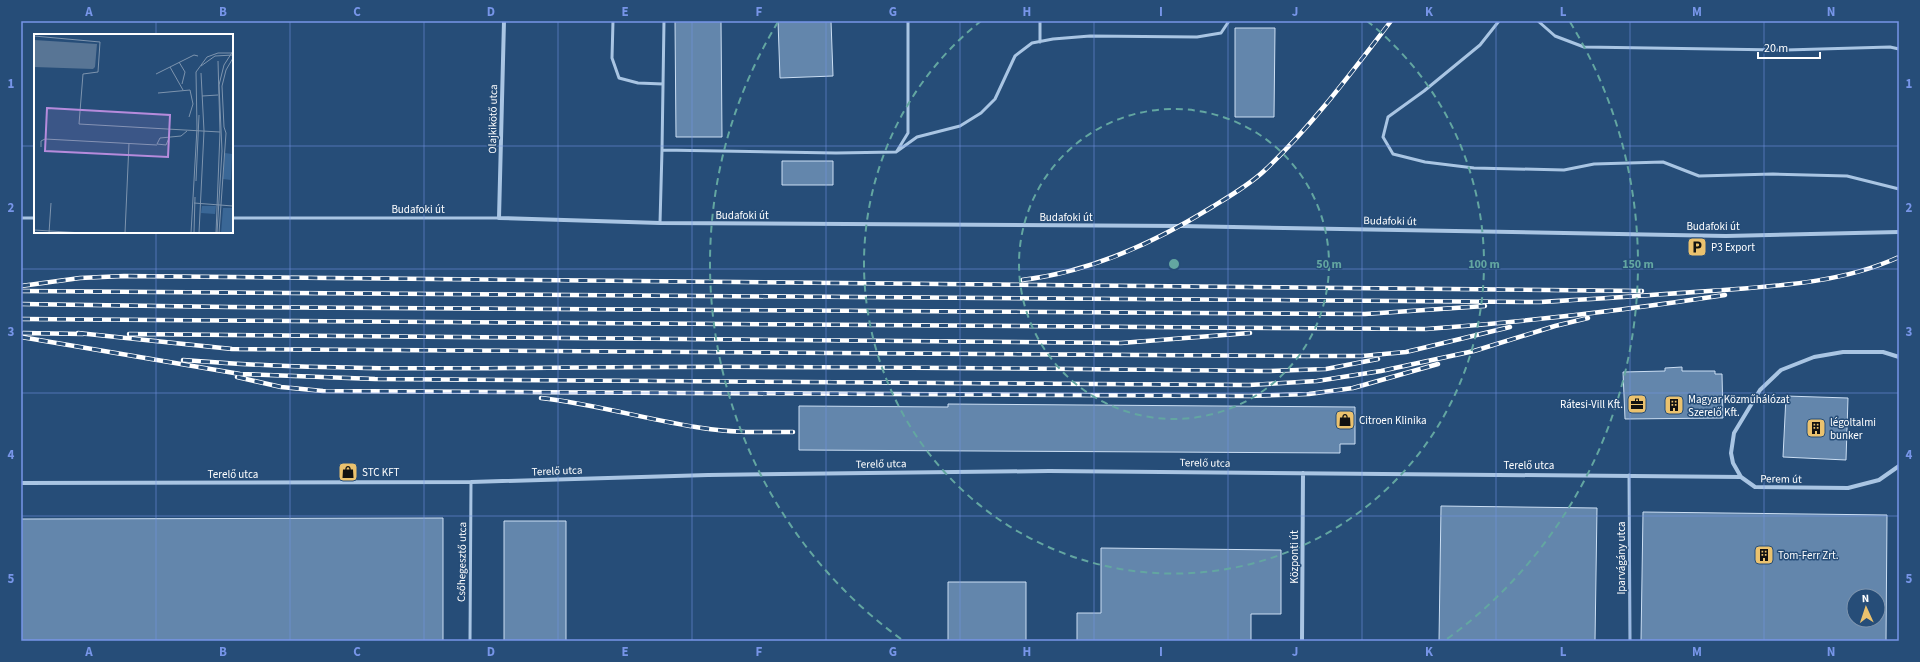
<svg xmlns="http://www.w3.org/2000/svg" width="1920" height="662" viewBox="0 0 1920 662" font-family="'Source Sans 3',sans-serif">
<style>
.building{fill:#6386ac;stroke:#cbdef3;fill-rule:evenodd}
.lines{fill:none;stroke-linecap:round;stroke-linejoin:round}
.service{stroke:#a9c5e3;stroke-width:3}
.minor{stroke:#a9c5e3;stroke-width:4}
.rail-casing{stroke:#fff;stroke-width:4.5}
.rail{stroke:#264d78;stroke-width:3;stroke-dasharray:9;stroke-linecap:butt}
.grid{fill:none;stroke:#7795e8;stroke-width:1;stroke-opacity:0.55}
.ring{fill:none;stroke:#63a6a1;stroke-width:2;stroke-dasharray:7 5}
.labels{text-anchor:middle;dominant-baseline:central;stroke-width:3;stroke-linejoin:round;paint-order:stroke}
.street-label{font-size:11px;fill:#fff;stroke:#264d78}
.poi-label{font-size:11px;fill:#fff;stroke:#264d78;text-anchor:start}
.inset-road{fill:none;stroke:#7d94ae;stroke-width:1}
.view{fill:#b68bdc;fill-opacity:0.15;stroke:#b68bdc;stroke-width:2}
.inset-edge{fill:none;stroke:#fff;stroke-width:2}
.centre{fill:#63a6a1;stroke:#264d78;stroke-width:2}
.ring-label{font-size:12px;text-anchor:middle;font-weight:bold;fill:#63a6a1;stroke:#264d78;stroke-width:3;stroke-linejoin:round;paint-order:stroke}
.neatline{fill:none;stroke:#7795e8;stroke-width:1.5}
.grid-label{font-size:13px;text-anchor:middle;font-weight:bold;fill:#7795e8}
</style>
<rect width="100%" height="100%" fill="#264d78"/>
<!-- building -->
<path class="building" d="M675,21H721L722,137H676Z
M778,21H831L833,76L780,78Z
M1235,28H1275L1274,117H1235Z
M782,161H833V185H782Z
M1682,367V371H1715V374H1722L1723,418L1625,419L1623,372L1665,371V368Z
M1786,396L1848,398L1846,460L1783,457Z
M948,404L1355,407V444H1340V453L799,450V406L948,407Z
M1441,506L1597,508L1595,641H1439Z
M1643,512L1887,515L1886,641H1641ZM1854,596H1878V620H1854Z
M443,518V641H21V519Z
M504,521H566V641H504Z
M1101,548L1281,550V614H1251V641H1077V613H1101Z
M948,582H1026V641H948Z"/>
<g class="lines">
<!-- service -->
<path class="service" d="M613,21L612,58L619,78L638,83L663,84
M1499,21L1480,45L1424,91L1388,117L1383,137L1393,154L1425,162L1474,168L1564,170L1594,164L1663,162L1699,176L1773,174L1847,176L1899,189
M1538,21L1555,36L1584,47L1786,50L1890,47L1899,49
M1040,42V21
M662,150L664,21
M897,151L908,133V21
M21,218H35
M232,218H499
M660,223L662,150L836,153L896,152L917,137L960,126L981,113L995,99L1015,56L1032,43L1053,39L1090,36L1197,37L1221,33L1229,21
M1629,475L1630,641
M470,641L471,482"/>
<!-- minor -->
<path class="minor" d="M504,21L499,218L660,223L1181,226L1726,236L1899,232
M1899,357L1883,352H1843L1814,357L1781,370L1760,390L1734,433L1731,453L1733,463L1741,477L1755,487L1848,488L1879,480L1899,466
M21,483L471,482L708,475L1049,471L1741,477
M1302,641L1303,473"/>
<!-- rail casing -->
<g class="rail-casing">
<path id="rail" d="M1022,280C1091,272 1154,243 1212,207C1230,196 1249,185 1264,171C1312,126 1351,73 1391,21
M21,286L80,278L124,276L1642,291
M21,291L1540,302C1596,299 1653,295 1709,291C1773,286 1840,284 1899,257
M21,304L228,307L1365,314L1485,306
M21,319L1426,329C1526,322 1626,310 1725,295
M23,333L83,334
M78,333L232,349L1299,356H1362L1406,352L1510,327
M129,334L1121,343L1250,333
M21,337L240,374L375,379L1249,385L1317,381L1381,371L1474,351L1555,326L1588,318
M183,360C343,373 504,367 664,367C866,366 1068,369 1270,371L1326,369L1378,359
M237,377L281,387L323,391L1249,396L1309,394L1353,388L1438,364
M541,398C595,404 648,420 702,428C732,433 763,432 793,432"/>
</g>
<!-- rail -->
<use href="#rail" class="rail"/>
</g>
<!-- grid -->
<path class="grid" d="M156,21V35M290,21V641M424,21V641M558,21V641M692,21V641M826,21V641M960,21V641M1094,21V641M1228,21V641M1362,21V641M1496,21V641M1630,21V641M1764,21V641M21,146H35M232,146H1899M156,232V641M21,269H1899M21,393H1899M21,516H1899"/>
<!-- distance rings -->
<g class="ring">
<circle cx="1174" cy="264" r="155"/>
<path d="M1367 21A310 310 0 1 1 981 21"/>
<path d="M901 639A464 464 0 0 1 778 22M1570 22A464 464 0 0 1 1447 639"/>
</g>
<!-- icons -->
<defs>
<g id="parking-square" transform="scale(1)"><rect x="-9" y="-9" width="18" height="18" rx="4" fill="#ebc26e" stroke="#264d78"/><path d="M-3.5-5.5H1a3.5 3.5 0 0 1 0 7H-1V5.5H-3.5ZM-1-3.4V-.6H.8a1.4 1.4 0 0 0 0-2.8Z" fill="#111"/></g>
<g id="office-square" transform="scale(1)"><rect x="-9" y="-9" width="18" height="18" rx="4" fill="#ebc26e" stroke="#264d78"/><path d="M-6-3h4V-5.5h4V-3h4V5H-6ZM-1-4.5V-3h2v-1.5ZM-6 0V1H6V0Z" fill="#111"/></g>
<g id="building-square" transform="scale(1)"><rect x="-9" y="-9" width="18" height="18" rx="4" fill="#ebc26e" stroke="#264d78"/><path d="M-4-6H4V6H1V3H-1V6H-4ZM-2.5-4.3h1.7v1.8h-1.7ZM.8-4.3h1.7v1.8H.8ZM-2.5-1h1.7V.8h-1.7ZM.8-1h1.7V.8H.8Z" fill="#111"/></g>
<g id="shop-square" transform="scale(1)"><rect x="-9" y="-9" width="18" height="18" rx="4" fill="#ebc26e" stroke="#264d78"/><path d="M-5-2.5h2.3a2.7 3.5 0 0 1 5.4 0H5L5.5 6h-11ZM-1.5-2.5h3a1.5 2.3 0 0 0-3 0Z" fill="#111"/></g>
</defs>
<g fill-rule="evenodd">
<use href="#parking-square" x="1697" y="247"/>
<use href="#office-square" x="1637" y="404"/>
<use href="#building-square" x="1674" y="405"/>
<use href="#shop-square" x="1345" y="420"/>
<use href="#building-square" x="1816" y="428"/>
<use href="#shop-square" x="348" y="472"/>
<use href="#building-square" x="1764" y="555"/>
</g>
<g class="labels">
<!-- street labels -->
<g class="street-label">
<text transform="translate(493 119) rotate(-89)">Olajkikötő utca</text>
<text x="418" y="209">Budafoki út</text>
<text x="742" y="215">Budafoki út</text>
<text x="1066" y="217">Budafoki út</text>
<text transform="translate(1390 221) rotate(1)">Budafoki út</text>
<text x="1713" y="226">Budafoki út</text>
<text transform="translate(1205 463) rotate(1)">Terelő utca</text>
<text transform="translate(881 464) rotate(-1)">Terelő utca</text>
<text x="1529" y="465">Terelő utca</text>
<text transform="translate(557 471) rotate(-2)">Terelő utca</text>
<text x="233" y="474">Terelő utca</text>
<text transform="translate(1781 479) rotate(1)">Perem út</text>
<text transform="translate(1294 557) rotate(-90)">Központi út</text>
<text transform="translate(1621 558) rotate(-90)">Iparvágány utca</text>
<text transform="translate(462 562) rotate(-89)">Csőhegesztő utca</text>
</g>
<!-- poi labels -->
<g class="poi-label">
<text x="1711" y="247">P3 Export</text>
<text x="1688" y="399">Magyar Közműhálózat<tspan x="1688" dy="13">Szerelő Kft.</tspan></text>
<text x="1623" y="404" text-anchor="end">Rátesi-Vill Kft.</text>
<text x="1359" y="420">Citroen Klinika</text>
<text x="1830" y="422">légoltalmi<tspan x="1830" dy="13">bunker</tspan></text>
<text x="362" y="472">STC KFT</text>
<text x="1778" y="555">Tom-Ferr Zrt.</text>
</g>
</g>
<!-- overview -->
<g transform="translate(34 34)">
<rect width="199" height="199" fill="#264d78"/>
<path d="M191,119L198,120L197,146L189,145ZM168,172H182L181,180L167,179ZM189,174H199V199H187Z" fill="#3a6796"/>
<path d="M0,6L63,10L61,33L59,35L0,33Z" fill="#587595"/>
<path class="inset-road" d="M0,2L66,8L64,38L49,40L45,90L186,98M184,27L186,98M145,28L151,38L148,50M167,32L181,22L199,21M136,33L149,56M122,40L160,21L164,22M124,59L156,56L159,70L155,83M168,62L184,61M192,99L190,93L188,52L192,36L199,24M135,104L132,111L123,110L126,104L147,102L153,97M7,113V107L11,105L123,111M162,147L165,81M160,169L199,172M0,196L49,199M15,199L17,169M91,199L95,109M157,199L163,94L162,38L173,23L184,19H199M160,199L161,163M165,199L170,97L167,39M182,199L186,98M183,199L188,117L185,51L190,31L199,17M185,199L192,99"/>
<path class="view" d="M13,74L136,81L134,123L11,117Z"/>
<rect width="199" height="199" class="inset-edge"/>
</g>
<circle cx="1174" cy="264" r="6" class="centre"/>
<g class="ring-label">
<text x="1329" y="268">50 m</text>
<text x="1484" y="268">100 m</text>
<text x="1638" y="268">150 m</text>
</g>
<!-- border -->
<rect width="1920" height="662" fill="none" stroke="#264d78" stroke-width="44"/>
<!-- north arrow -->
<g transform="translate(1866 608) rotate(357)"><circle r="19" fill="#264d78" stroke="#7d94ae"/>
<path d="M0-3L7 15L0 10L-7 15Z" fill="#ebc26e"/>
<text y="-6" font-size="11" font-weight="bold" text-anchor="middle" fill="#ffffff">N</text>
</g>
<!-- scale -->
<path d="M1758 52v6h62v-6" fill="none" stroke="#ffffff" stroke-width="2"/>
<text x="1764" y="52" font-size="12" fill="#ffffff" stroke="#264d78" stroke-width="3" paint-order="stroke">20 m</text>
<rect x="22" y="22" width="1876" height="618" class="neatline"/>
<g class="grid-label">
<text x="89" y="16">A</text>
<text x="223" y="16">B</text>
<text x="357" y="16">C</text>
<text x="491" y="16">D</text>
<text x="625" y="16">E</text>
<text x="759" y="16">F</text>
<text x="893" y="16">G</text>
<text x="1027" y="16">H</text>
<text x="1161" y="16">I</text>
<text x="1295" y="16">J</text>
<text x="1429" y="16">K</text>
<text x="1563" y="16">L</text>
<text x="1697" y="16">M</text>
<text x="1831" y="16">N</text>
<text x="11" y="88">1</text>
<text x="1909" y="88">1</text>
<text x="11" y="212">2</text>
<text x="1909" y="212">2</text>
<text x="11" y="336">3</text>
<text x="1909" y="336">3</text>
<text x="11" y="459">4</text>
<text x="1909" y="459">4</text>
<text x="11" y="583">5</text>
<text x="1909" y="583">5</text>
<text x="89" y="656">A</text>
<text x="223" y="656">B</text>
<text x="357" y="656">C</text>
<text x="491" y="656">D</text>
<text x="625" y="656">E</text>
<text x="759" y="656">F</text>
<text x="893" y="656">G</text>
<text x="1027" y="656">H</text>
<text x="1161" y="656">I</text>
<text x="1295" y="656">J</text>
<text x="1429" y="656">K</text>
<text x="1563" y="656">L</text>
<text x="1697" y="656">M</text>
<text x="1831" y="656">N</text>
</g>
</svg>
